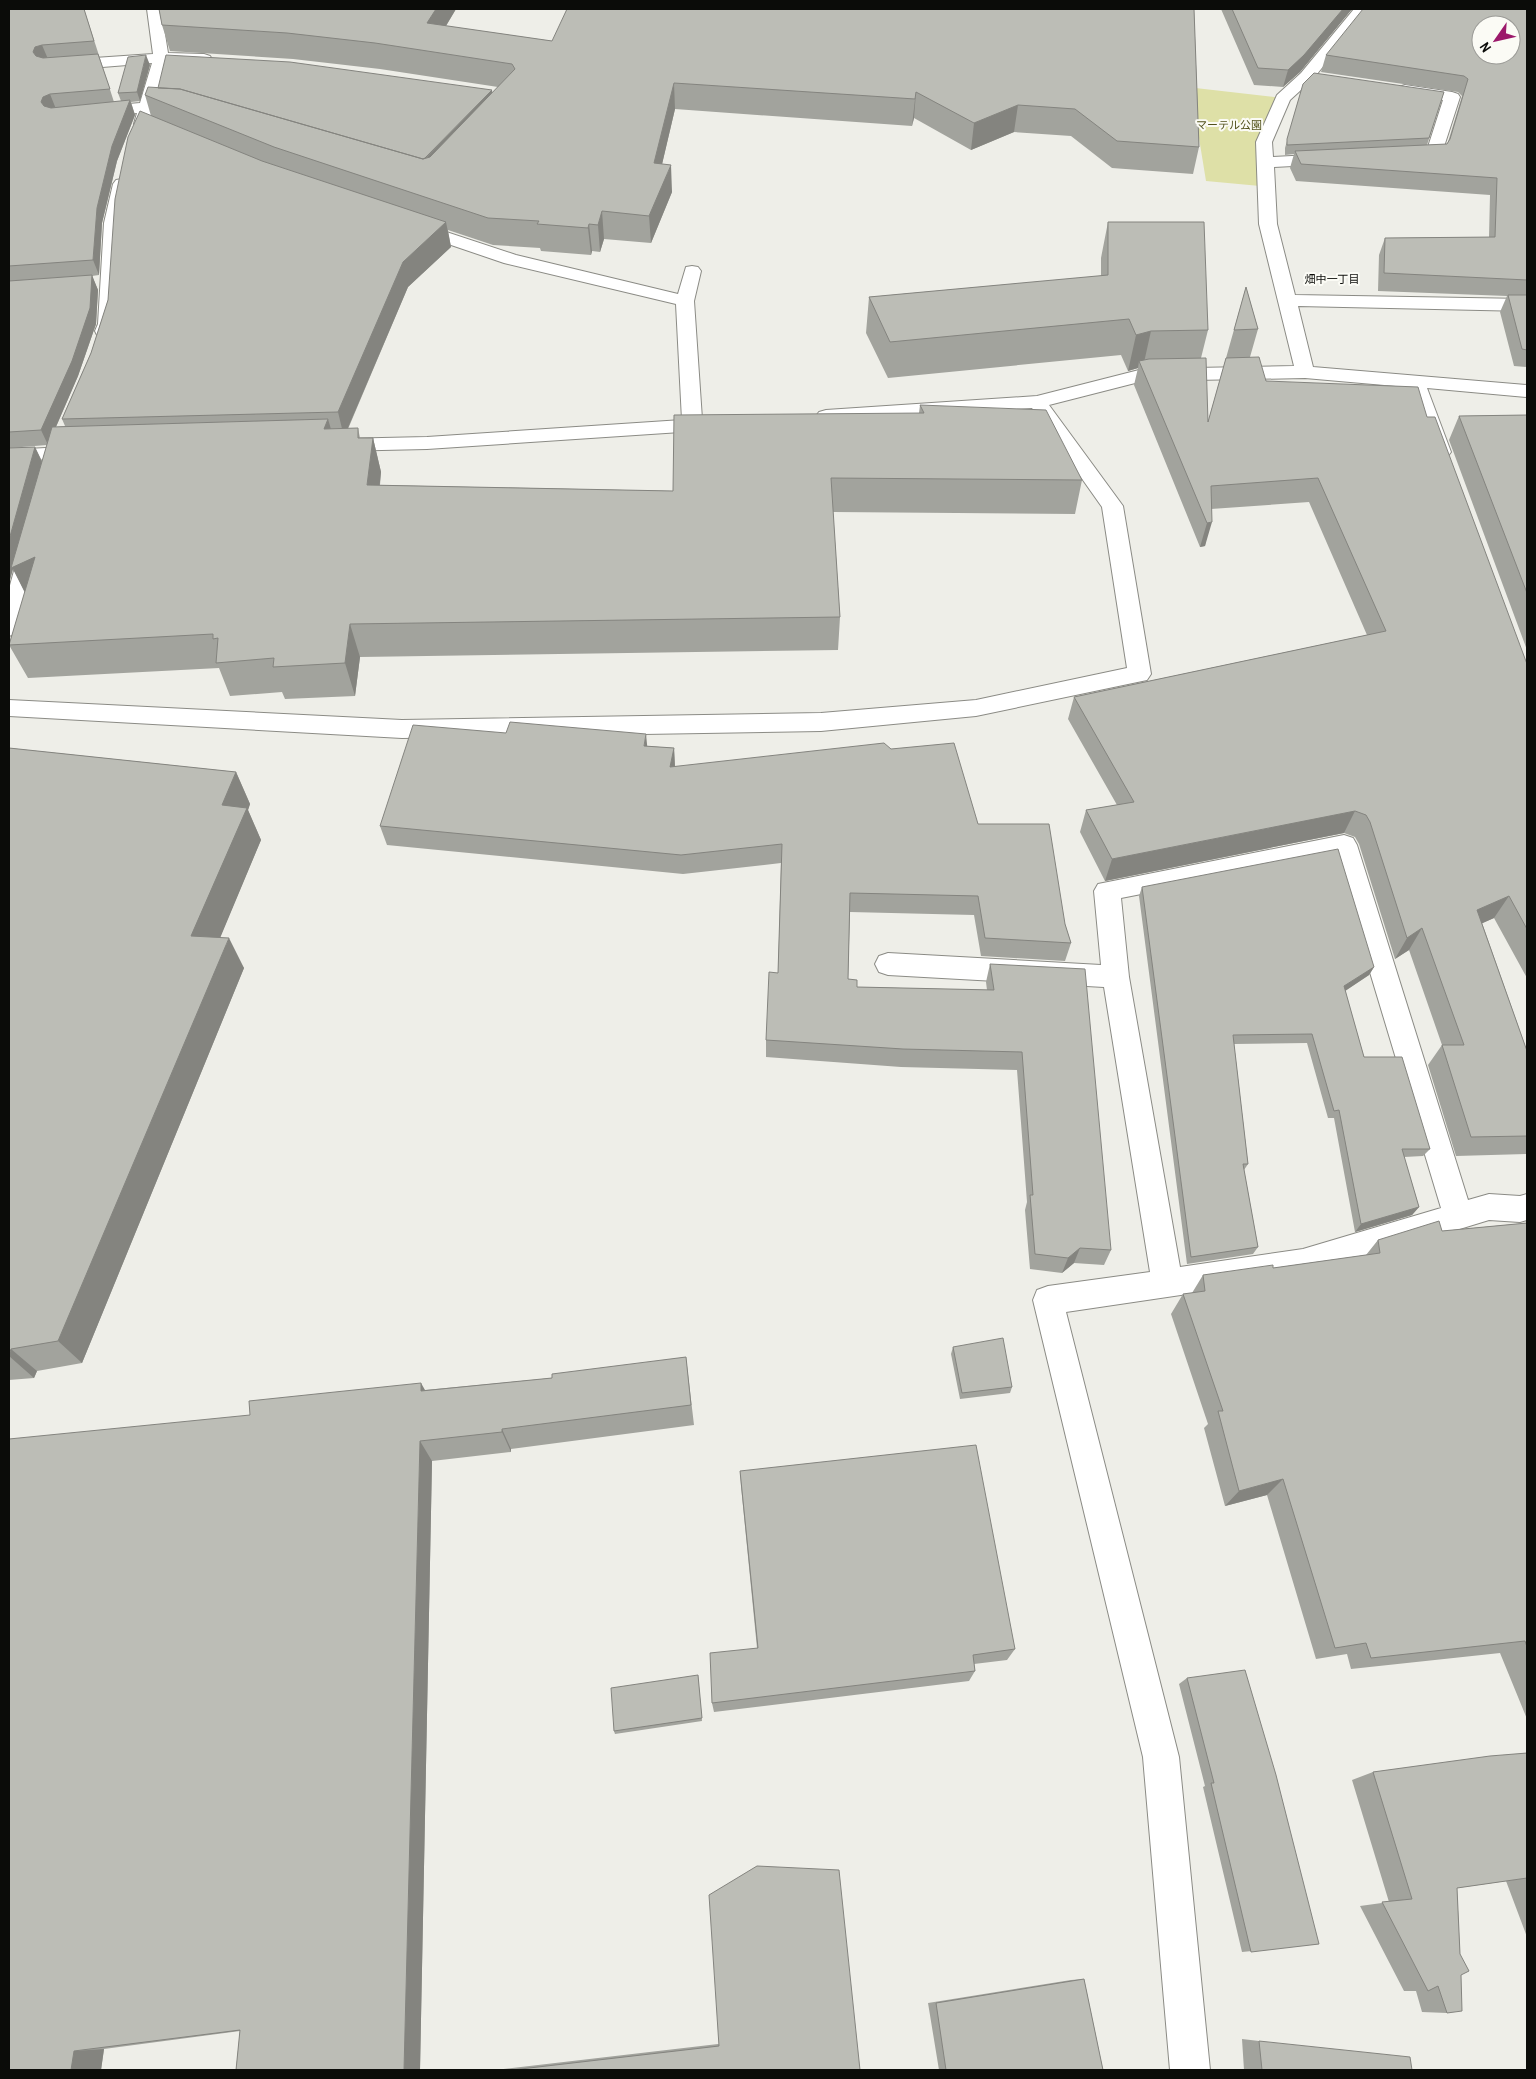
<svg xmlns="http://www.w3.org/2000/svg" width="1536" height="2079" viewBox="0 0 1536 2079" font-family="'Archivo Narrow','Noto Sans JP',sans-serif">
<style>
.green{fill:#dee0a7}
.lines{fill:none;stroke-linecap:round;stroke-linejoin:round}
.minor-casing{stroke:#8b8b85;stroke-width:2}
.minor{fill:#fff;fill-rule:evenodd}
.wall{fill:#a2a39d}
.shaded-wall{fill:#84847f}
.building{fill:#bcbdb6;stroke:#84847f;fill-rule:evenodd}
.labels{text-anchor:middle;dominant-baseline:central;stroke-width:4;stroke-linejoin:round;paint-order:stroke}
.far-park-label{font-size:11px;fill:#52521b;stroke:#fbfbf5}
.far-neighbourhood-label{font-size:11px;fill:#0b0c09;stroke:#fbfbf5}
</style>
<rect width="100%" height="100%" fill="#eeeee8"/>
<!-- green -->
<path class="green" d="M1178,86L1283,98L1260,186L1206,181L1199,138L1182,136Z"/>
<g class="lines">
<!-- minor casing -->
<g class="minor-casing">
<path id="minor" d="M147,9H161L168,53L204,54L210,56L212,59L210,62L204,64L167,63L156,103L192,106L194,109L192,112H154L148,127H136L134,124L137,113L95,117L89,115L87,112L89,109L95,107L140,103L152,63L65,70L59,68L57,65L59,62L65,60L153,54Z
M1354,9H1369L1313,79L1290,100L1272,142L1273,157L1330,154L1336,155L1338,159L1336,163L1330,164L1274,167L1277,224L1295,295L1527,299V311L1298,306L1313,367L1527,385V397L1427,388L1451,452L1448,456L1441,458L1434,456L1431,452L1407,387L1305,378L1143,381L1049,405L1123,506L1151,674L1147,680L976,716L821,731L402,738L9,716V700L402,720L821,713L976,700L1127,668L1102,507L1032,408L826,422L819,420L816,416L819,412L826,410L1037,396L1143,369L1294,366L1259,224L1256,142L1277,95L1301,73Z
M1405,85L1452,92L1458,94L1460,97L1440,159L1408,161L1402,160L1400,156L1402,152L1427,150L1443,100L1399,93L1397,90L1399,87Z
M122,179L128,180L131,184L122,223L116,324L111,335L104,337L97,335L95,331L98,324L104,223L113,184L116,180Z
M413,221L516,255L678,294L686,267L692,266L698,267L701,271L694,301L702,419L718,420L721,424L718,428L711,430L427,449L337,451L330,449L327,445L330,441L337,439L427,437L682,420L676,304L504,263L407,230L404,226L407,222Z
M82,446L89,448L92,452L89,456L9,462V450Z
M31,542L39,544L42,549L20,628L17,633L9,636V589L20,549L23,544Z
M1344,835L1353,838L1357,845L1468,1200L1489,1194L1520,1196L1527,1194V1220L1520,1222L1489,1220L1303,1277L1066,1312L1179,1757L1210,2070H1170L1143,1757L1033,1300L1037,1290L1048,1286L1150,1272L1104,987L888,975L879,972L875,964L879,956L888,953L1101,965L1094,891L1098,884ZM1335,856L1441,1208L1303,1249L1180,1267L1129,977L1121,898Z"/>
</g>
<!-- minor -->
<use href="#minor" class="minor"/>
</g>
<!-- wall -->
<path class="wall" d="M9,9H84L114,102L121,101L118,93L150,65L140,101L131,102L135,115L117,161L102,223L99,275L92,276L98,290L96,324L78,376L56,427L65,426L62,419L91,353L108,300L151,116L145,95L158,88L492,93L498,87L380,69L293,59L170,51L162,25L159,9H456L446,26L552,41L1194,9L1199,147L1193,174L1112,168L1071,136L1014,132L971,150L914,118L912,126L675,109L662,164L672,192L651,243L604,239L600,252L592,251L591,255L541,251L540,248L493,245L448,230L451,247L408,287L348,429L358,428L360,438H373L381,472L380,485L673,491L919,413L920,405L1082,480L1075,514L833,512L840,617L838,650L360,657L355,696L285,699L282,692L230,696L219,668L28,678L9,645L25,592L13,569L9,583V448L35,447L42,461L47,445L9,448Z
M1221,9H1352L1300,72L1283,87L1254,85Z
M1527,9V367L1514,366L1500,312L1507,296L1378,291L1379,255L1385,238L1489,237L1490,195L1296,181L1290,168L1294,154L1285,155V148L1303,84L1444,92L1427,145L1447,144L1448,142L1462,96L1458,92L1321,72L1326,55Z
M1108,222L1208,330L1201,358L1208,422L1246,287L1258,329L1250,357L1266,381L1427,417L1527,664V978L1494,918L1482,923L1527,1051V1154L1456,1156L1428,1065L1442,1045L1409,950L1395,959L1359,844L1355,837L1344,833L1105,881L1080,832L1086,810L1117,805L1068,719L1074,697L1367,635L1309,502L1211,509L1205,546L1200,547L1134,385L1138,368L1128,371L1121,355L888,378L866,333L869,297L1101,276V258Z
M1527,415V650L1449,440L1459,416Z
M647,746L674,748L675,766L978,824L1065,924L1071,943L1065,961L981,956L974,915L850,912L848,979L857,987L987,990L986,982L990,964L1111,1250L1104,1265L1074,1263L1062,1273L1030,1269L1025,1210L1027,1202L1017,1070L901,1067L766,1057V1040L778,973L781,863L683,874L387,845L380,826Z
M9,748L236,772L250,804L248,810L261,840L220,937L244,968L82,1363L37,1371L34,1378L9,1380Z
M1142,887L1374,967L1369,975L1345,991L1364,1057L1430,1149L1423,1156L1404,1157L1419,1207L1412,1215L1355,1232L1334,1118H1328L1307,1043L1234,1044L1248,1164L1244,1170L1258,1247L1253,1254L1187,1264L1139,896Z
M1527,1223V1719L1500,1653L1351,1669L1347,1654L1316,1659L1267,1495L1225,1506L1204,1428L1208,1424L1171,1314L1183,1294L1192,1293L1203,1275L1273,1268L1366,1255L1378,1240L1442,1231Z
M953,1347L1012,1387L1010,1393L960,1399L951,1354Z
M686,1357L694,1425L511,1449V1452L432,1461L420,2070H236L240,2031L104,2049L101,2070H9L250,1415L425,1390L552,1378Z
M740,1471L1015,1649L1007,1660L974,1664L975,1671L969,1681L714,1712L712,1703L757,1648L741,1486Z
M698,1675L702,1721L615,1734L614,1731Z
M1187,1678L1319,1944L1242,1952L1203,1787L1205,1786L1179,1684Z
M1527,1753V1937L1506,1881L1457,1888L1461,1975L1447,2013L1422,2012L1416,1991H1404L1360,1906L1389,1902L1352,1780L1373,1772Z
M1084,1979L1103,2070H939L928,2003L1071,1980Z
M1242,2039L1259,2041L1412,2070H1244Z
M718,2044L860,2070H495Z"/>
<!-- shaded-wall -->
<path class="shaded-wall" d="M436,9H456L432,49L427,23Z
M1343,9H1352L1300,72L1283,87L1288,70Z
M42,45L48,59L38,67L33,52L35,47Z
M146,55L150,65L140,101L137,92Z
M674,83L675,109L656,190L654,163Z
M492,90L493,99L424,171L423,161Z
M916,92L914,118L912,126L915,99Z
M50,94L56,109L48,112L41,102L43,97Z
M130,100L135,115L117,161L102,223L99,275L93,260L97,208L112,146Z
M1018,105L1014,132L971,150L974,123Z
M671,165L672,192L651,243L649,216Z
M602,211L604,239L600,252L598,225Z
M446,222L451,247L408,287L344,437L338,412L403,262Z
M589,224L592,251L591,255L588,228Z
M92,275L98,290L96,324L78,376L48,445L41,430Z
M1151,331L1143,367L1139,361L1138,368L1128,371L1136,335Z
M328,419L338,453L324,429Z
M373,438L381,472L376,519L367,485Z
M35,447L42,462L35,557L29,601L13,569L9,583V540Z
M1212,522L1205,546L1200,547L1207,523Z
M350,624L360,657L355,696L345,663Z
M646,734L648,754L644,746Z
M674,748L675,768L670,767Z
M236,772L250,804L248,810L261,840L208,967L191,936L222,805Z
M1355,811L1344,833L1105,881L1112,859Z
M1509,896L1494,918L1463,932L1477,910Z
M1422,928L1409,950L1395,959L1407,938Z
M229,938L244,968L82,1363L58,1341Z
M1374,967L1369,975L1339,995L1344,986Z
M1419,1207L1412,1215L1355,1232L1361,1224Z
M1080,1248L1074,1263L1062,1273L1068,1258Z
M11,1349L37,1371L34,1378L9,1356Z
M421,1383L433,1404L421,1391Z
M502,1429L511,1449V1452L502,1432Z
M420,1441L432,1461L420,2070H404Z
M1283,1479L1267,1495L1225,1506L1239,1491Z
M104,2049L101,2070H71L74,2051Z"/>
<!-- building -->
<path class="building" d="M9,9H84L94,41L42,45L35,47L33,52L36,56L43,58L98,54L110,89L50,94L43,97L41,102L44,106L51,108L130,100L112,146L97,208L93,260L9,266Z
M159,9H436L427,23L552,41L567,9H1194L1199,147L1117,141L1075,109L1018,105L974,123L916,92L915,99L674,83L654,163L671,165L649,216L602,211L598,225L589,224L588,228L537,224L539,221L488,218L274,147L145,95L148,87L180,89L423,159L430,157L515,69L512,64L375,43L287,33L162,25Z
M1232,9H1343L1304,55L1288,70L1258,68Z
M1363,9H1527V280L1384,273L1385,238L1495,237L1497,178L1301,164L1295,151L1447,144L1450,139L1468,79L1464,76L1326,55ZM1481,25H1511V55H1481Z
M146,55L137,92L118,93L128,57Z
M166,55L290,62L492,90L425,158L423,159L180,89L158,88Z
M1314,73L1444,92L1429,138L1287,145V139L1303,84Z
M140,111L262,161L446,222L403,262L338,412L62,419L91,353L108,300L115,199L128,137Z
M1108,222H1204L1208,330L1151,331L1136,335L1129,319L890,342L869,297L1108,275Z
M92,275L90,308L72,361L41,430L9,432V281Z
M1246,287L1258,329L1234,330Z
M1508,295H1527V350L1522,349Z
M1259,357L1266,381L1418,387L1427,417H1435L1527,664V929L1509,896L1477,910L1527,1051V1136L1471,1137L1442,1045H1464L1422,928L1407,938L1370,822L1366,815L1355,811L1112,859L1086,810L1134,802L1074,697L1386,631L1318,478L1211,486L1212,522L1207,523L1139,361L1149,359L1206,358L1208,422L1226,358Z
M920,405L1046,410L1082,480L831,478L840,617L350,624L345,663L273,667L274,658L216,663L218,638L213,639V634L9,645L35,557L11,568L52,427L328,419L324,429L358,428V438H373L367,485L673,491L674,415L924,413Z
M1527,415V593L1459,416Z
M35,447L9,540V448Z
M510,722L646,734L644,746L674,748L670,767L884,743L891,749L954,743L978,824H1049L1065,924L1071,943L985,938L978,896L850,893L848,979L857,980V987L994,990L990,964L1085,969L1111,1250L1080,1248L1068,1258L1035,1254L1030,1195H1033L1022,1052L903,1049L766,1040L769,972L778,973L782,844L681,855L380,826L413,725L506,733Z
M9,748L236,772L222,805L247,808L191,936L229,938L58,1341L11,1349L9,1355Z
M1338,849L1374,967L1344,986L1364,1057H1402L1430,1149H1402L1419,1207L1361,1224L1339,1110L1334,1111L1312,1034L1233,1035L1248,1164H1243L1258,1247L1191,1257L1142,887Z
M1439,1221L1442,1231L1527,1223V1647L1525,1641L1371,1658L1366,1643L1335,1648L1283,1479L1239,1491L1218,1411H1223L1183,1294L1205,1291L1203,1275L1273,1265V1268L1380,1253L1378,1240Z
M1003,1338L1012,1387L962,1393L953,1347Z
M686,1357L691,1405L502,1429V1432L420,1441L404,2070H236L240,2030L74,2051L71,2070H9V1439L250,1415L249,1401L421,1383V1391L552,1378V1374Z
M976,1445L1015,1649L973,1655L975,1671L712,1703L710,1653L758,1648L740,1471Z
M1245,1670L1276,1775L1319,1944L1251,1952L1211,1783H1214L1187,1678Z
M698,1675L702,1718L614,1731L611,1688Z
M1527,1753V1878L1457,1888L1460,1954L1469,1971L1461,1975L1462,2011L1447,2013L1438,1986L1428,1991L1382,1902L1412,1899L1373,1772L1490,1756Z
M757,1866L839,1870L860,2070H512L719,2046L709,1895Z
M1084,1979L1103,2070H946L936,2003Z
M1259,2041L1410,2057L1412,2070H1262Z"/>
<g class="labels">
<!-- far-park labels -->
<g class="far-park-label">
<text x="1229" y="125">マーテル公園</text>
</g>
<!-- far-neighbourhood labels -->
<g class="far-neighbourhood-label">
<text x="1332" y="279">畑中一丁目</text>
</g>
</g>
<!-- border -->
<rect width="1536" height="2079" fill="none" stroke="#0b0c09" stroke-width="20"/>
<!-- north arrow -->
<g transform="translate(1496 40) rotate(236)"><circle r="24" fill="#fbfbf5" stroke="#9b9b97"/>
<path d="M0-4L9 19L0 12L-9 19Z" fill="#9c196b"/>
<text y="-8" font-size="14" font-weight="bold" text-anchor="middle" fill="#0b0c09">N</text>
</g>
</svg>
